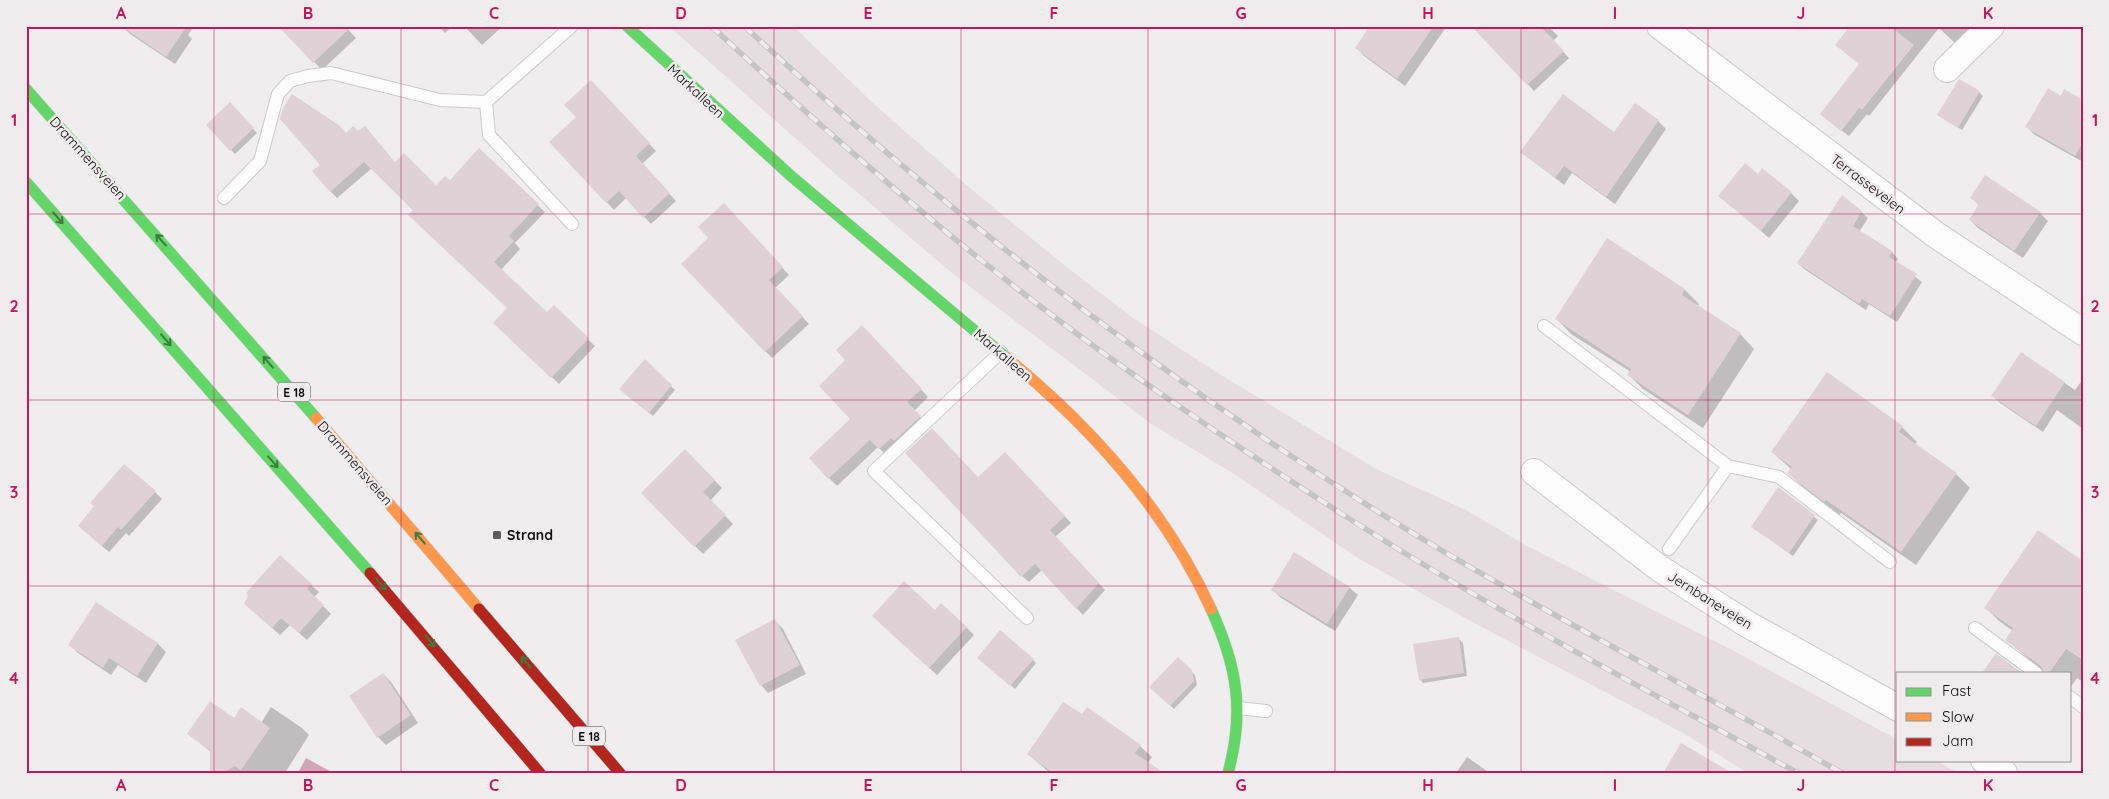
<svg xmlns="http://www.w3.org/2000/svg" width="2109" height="799" viewBox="0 0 2109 799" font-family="Quicksand,sans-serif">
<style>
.built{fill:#e5dde0}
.water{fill:#cea6b5}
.shadow{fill:#0003}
.building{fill:#ded2d7}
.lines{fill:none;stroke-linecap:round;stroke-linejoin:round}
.lane-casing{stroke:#cccbcb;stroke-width:14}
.street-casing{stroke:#cccbcb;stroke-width:28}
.fast-casing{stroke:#cccbcb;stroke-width:12}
.slow-casing{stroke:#cccbcb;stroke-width:12}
.jam-casing{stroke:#cccbcb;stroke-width:12}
.lane{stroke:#fdfcfc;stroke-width:12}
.street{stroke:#fdfcfc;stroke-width:26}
.fast{stroke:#63d668;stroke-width:11}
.slow{stroke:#ff974d;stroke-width:11}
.jam{stroke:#b3261e;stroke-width:11}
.rail-casing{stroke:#c5c4c4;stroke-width:5.5}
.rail{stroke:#f0eced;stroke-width:4;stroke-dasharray:11;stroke-linecap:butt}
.oneway{stroke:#3d7b3f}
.grid{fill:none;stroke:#c2185b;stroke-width:1;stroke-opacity:0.55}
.poi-dot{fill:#5d5b5c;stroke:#f0eced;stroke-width:2}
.labels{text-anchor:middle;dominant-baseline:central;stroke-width:5;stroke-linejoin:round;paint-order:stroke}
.shield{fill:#f0eced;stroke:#524f50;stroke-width:1}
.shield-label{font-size:12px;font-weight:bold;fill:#0e0c0d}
.street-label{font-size:14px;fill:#0e0c0d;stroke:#f0eced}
.poi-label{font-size:14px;font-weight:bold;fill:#0e0c0d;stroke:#f0eced;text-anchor:start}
.neatline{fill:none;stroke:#c2185b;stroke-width:2}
.grid-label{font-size:16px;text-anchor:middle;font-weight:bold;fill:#c2185b}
</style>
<rect width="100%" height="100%" fill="#efedee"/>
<!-- built -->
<path class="built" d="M669,26H793L876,106L971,189L1064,265L1133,318L1221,375L1378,470L1466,510L1527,546L1732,650L1898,740V760H1935L1958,773H1748L1683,733L1476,624L1358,558L1231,472L1153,425L952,273L831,170Z"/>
<!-- water -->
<path class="water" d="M306,758L333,773H298Z"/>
<!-- shadow -->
<path class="shadow" d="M122,26H194L188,35L192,39L175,64L130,34Z
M280,26H345L356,38L322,70Z
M438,26H452L445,33Z
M464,26H503L482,45Z
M1372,26H1447L1405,86L1364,56L1357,48Z
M1473,26H1555L1551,29L1558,36L1553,41L1569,58L1534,91Z
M1851,26H1983L1960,48L1939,28L1869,116L1867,114L1849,136L1828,120L1860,64Z
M598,88L656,151L642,164L676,201L651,224L626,198L614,210L551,143L578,117Z
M1979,92L1983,96L1962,130L1938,115Z
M2083,102V162L2035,135L2027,127Z
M230,104L257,133L235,154L207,125Z
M1658,121L1666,129L1615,204L1572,173L1564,185L1522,152L1615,133Z
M346,134L436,187L450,182L479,150L545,212L515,243L520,249L501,270L547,314L554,307L595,346L559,384L495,323L509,309L372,168L337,198L330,191L322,165Z
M1791,193L1799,201L1769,238L1720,196Z
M1843,197L1868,218L1859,232L1892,252L1898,259L1896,263L1922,282L1897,322L1869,304L1866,310L1804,269L1798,263Z
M1971,197L2040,213L2048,221L2023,258L1978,228L1970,220L1980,206Z
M731,212L789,275L775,288L809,324L772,358L683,264L709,238Z
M1685,290L1699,304L1697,307L1740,334L1754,349L1703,428L1643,389L1629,375L1631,372L1571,334L1557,319Z
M870,335L928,397L914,411L928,425L887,456L878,447L837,486L829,478L852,419L847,360Z
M2021,354L2075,390L2083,379V429L2057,410L2043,432L2000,403L1993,396Z
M645,361L675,390L653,416L624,393Z
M1902,427L1917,442L1914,445L1956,474L1970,488L1916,565L1841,513L1839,515L1803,487L1789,473L1791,469L1772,452Z
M685,451L722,488L710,501L733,524L703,554L643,493Z
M1012,460L1071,523L1055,537L1105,590L1083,615L1042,570L1029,582L1022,576L978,478Z
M1779,488L1818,520L1793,556L1753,527Z
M155,492L162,499L129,536L126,533L109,552L86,532Z
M2083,558V682L2077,678L2070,688V673H2045L2007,640L2013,631L1999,621L1986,608L2081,561Z
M311,585L319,592L314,597L331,614L307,640L290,625L280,635L254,612L250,596Z
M1350,588L1358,595L1335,631L1281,598L1273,590Z
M96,604L158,644L166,652L146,683L118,665L111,675L78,653L70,645Z
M935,612L966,627L974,635L937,675L881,624Z
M775,621L783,629L806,674L768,693L761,685Z
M1459,639L1463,643L1467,676L1423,683L1420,679Z
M1178,659L1195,675L1197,685L1174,709L1151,687Z
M1033,660L1036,663L1015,689L982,661Z
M383,674L391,682L418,723L386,745L378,737Z
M271,707L302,728L309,735L285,773H211V752L189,734L234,720L261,723Z
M1082,716L1140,746L1152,757L1148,763L1159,773H1050L1028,754Z
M1467,757L1490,773H1456Z"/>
<!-- building -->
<path class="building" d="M121,26H187L166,57Z
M278,26H352L313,63Z
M1370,26H1434L1397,79L1355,48Z
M1471,26H1540L1564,51L1527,85Z
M1850,26H1890L1914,45L1862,110L1859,108L1841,131L1820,114L1859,64L1835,45Z
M1959,79L1980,91L1958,128L1937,115Z
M591,80L650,143L636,156L670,193L643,218L619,191L606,203L549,142L576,117L564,105Z
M2048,88L2061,96L2064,89L2083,100V142L2075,156L2025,127Z
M292,94L340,126L346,133L353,126L358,131L365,126L395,162L404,153L436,185L445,176L450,180L479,148L539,204L509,236L514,241L494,262L547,312L554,305L589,338L551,378L493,323L507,308L408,215L413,210L364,162L330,192L312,171L320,165L280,119L283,108Z
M1563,94L1614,132L1635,103L1659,120L1606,197L1564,166L1555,178L1520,152Z
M230,102L254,128L230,151L206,125Z
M1745,163L1758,174L1762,168L1792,192L1761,231L1718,196Z
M1985,175L2041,212L2014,251L1969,220L1979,204L1970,198Z
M1842,195L1862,211L1853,226L1892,251L1889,257L1917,274L1890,316L1862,299L1859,304L1797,263Z
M724,203L783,267L769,280L803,316L765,352L681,264L708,238L698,227Z
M1607,238L1685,289L1682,295L1741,333L1688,415L1627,375L1631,369L1555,319Z
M862,325L922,389L907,402L921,416L894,441L891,438L879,449L870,440L828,479L809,458L850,419L819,386L845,360L836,350Z
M2021,352L2065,382L2036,426L1991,396Z
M645,359L672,385L649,413L619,389Z
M1827,372L1903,426L1899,432L1957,473L1901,552L1826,500L1824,502L1787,473L1792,467L1771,452Z
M932,428L978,477L1005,452L1065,516L1050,530L1099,583L1076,609L1035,564L1021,577L905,453Z
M685,449L715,480L703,492L726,515L694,547L641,493Z
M124,464L156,491L121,530L118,527L102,546L78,526L94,506L90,503Z
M1778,487L1815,515L1789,553L1751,527Z
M2038,530L2083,561V660L2066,649L2049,673H2044L2041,666L2005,640L2013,628L1984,608Z
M1294,552L1350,587L1327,624L1271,590Z
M280,555L312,584L307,589L324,605L299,633L281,618L272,628L244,604L248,596L246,593Z
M904,581L935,610L941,603L967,627L929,668L872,616Z
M96,602L158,643L137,676L109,658L103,668L68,645Z
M775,619L800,665L760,686L735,640Z
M1000,630L1034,659L1010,686L977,658Z
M1459,637L1464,673L1419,680L1413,644Z
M1996,653L2022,673H1982Z
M1178,657L1192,670L1194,681L1170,706L1149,687Z
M383,673L411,715L377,738L349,696Z
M210,701L234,718L241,707L270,728L241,770L235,766L222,773H210V750L187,734Z
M1063,702L1082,714L1087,707L1141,745L1135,753L1164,773H1053L1027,754Z
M1681,743L1732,773H1663Z"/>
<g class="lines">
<!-- lane casing -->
<g class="lane-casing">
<path id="lane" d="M486,102L489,135L572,224
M224,198L260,161L278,94L290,81L308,76L331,73L440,100L486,102L572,26
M1544,326L1728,466
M1001,352L874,471L1027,618
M1669,549L1728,466L1779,477L1890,562
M1975,628L2036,673
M2070,697L2083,707
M1238,708L1266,711"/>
</g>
<!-- street casing -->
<g class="street-casing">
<path id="street" d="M1660,26L1936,235L2083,332
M1947,69L1991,26
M1534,472L1659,568L1747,624L1898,708
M1984,760L2004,773"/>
</g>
<!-- fast casing -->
<g class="fast-casing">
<path id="fast" d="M627,26L791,176L1007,358
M26,89L316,418
M26,182L370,573
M1211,609C1237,666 1245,711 1228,773"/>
</g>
<!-- slow casing -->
<g class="slow-casing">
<path id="slow" d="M1007,358C1090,426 1166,510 1211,609
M316,418L479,609"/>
</g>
<!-- jam casing -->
<g class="jam-casing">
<path id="jam" d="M370,573L540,773
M479,609L620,773"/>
</g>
<!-- lane -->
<use href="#lane" class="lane"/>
<!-- street -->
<use href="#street" class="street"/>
<!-- fast -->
<use href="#fast" class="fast"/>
<!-- slow -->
<use href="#slow" class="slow"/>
<!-- jam -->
<use href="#jam" class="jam"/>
<!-- rail casing -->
<g class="rail-casing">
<path id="rail" d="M711,26C811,118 912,207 1019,290C1126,373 1239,448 1353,521C1496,612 1649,691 1798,773
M744,26C936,204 1143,364 1364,503C1519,601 1683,682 1842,773"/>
</g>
<!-- rail -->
<use href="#rail" class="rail"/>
</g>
<!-- one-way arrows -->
<defs><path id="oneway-shaft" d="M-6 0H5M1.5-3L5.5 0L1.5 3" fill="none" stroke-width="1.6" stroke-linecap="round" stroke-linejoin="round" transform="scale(1.25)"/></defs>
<g class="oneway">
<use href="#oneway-shaft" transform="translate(58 218) rotate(49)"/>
<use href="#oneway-shaft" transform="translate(161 240) rotate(-132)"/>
<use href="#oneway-shaft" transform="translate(166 340) rotate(49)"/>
<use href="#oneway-shaft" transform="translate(268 362) rotate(-131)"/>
<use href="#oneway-shaft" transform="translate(273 462) rotate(49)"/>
<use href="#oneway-shaft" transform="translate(420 538) rotate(-131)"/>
<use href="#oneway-shaft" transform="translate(381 584) rotate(49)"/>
<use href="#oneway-shaft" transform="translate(430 641) rotate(50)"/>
<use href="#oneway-shaft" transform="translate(526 662) rotate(-130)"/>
</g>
<!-- grid -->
<path class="grid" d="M214,26V773M401,26V773M588,26V773M774,26V773M961,26V773M1148,26V773M1335,26V773M1521,26V773M1708,26V773M1895,26V773M26,214H2083M26,400H2083M26,586H2083"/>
<!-- markers -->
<rect class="poi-dot" x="492" y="530" width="10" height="10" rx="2.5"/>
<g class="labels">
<!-- shield labels -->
<g class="shield">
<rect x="278" y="382.5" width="32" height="19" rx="4"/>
<rect x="573" y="726.5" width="32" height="19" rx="4"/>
</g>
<g class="shield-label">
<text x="294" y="392">E 18</text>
<text x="589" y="736">E 18</text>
</g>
<!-- street labels -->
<g class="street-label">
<text transform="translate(696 91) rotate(43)">Markalleen</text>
<text transform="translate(88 158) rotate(48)">Drammensveien</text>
<text transform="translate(1868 184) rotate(37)">Terrasseveien</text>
<text transform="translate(1003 355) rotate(41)">Markalleen</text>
<text transform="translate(355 463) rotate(49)">Drammensveien</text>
<text transform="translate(1710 600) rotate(32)">Jernbaneveien</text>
</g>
<!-- poi labels -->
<g class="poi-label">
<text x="507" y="535">Strand</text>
</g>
</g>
<!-- border -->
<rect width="2109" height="799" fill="none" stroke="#f0eced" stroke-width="55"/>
<!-- legend -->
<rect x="1896" y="672" width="175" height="90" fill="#f0eced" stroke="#969293"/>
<rect x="1906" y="688" width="25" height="8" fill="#63d668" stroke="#969293"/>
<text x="1942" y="696" font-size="15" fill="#0e0c0d">Fast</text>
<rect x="1906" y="713" width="25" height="8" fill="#ff974d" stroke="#969293"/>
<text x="1942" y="722" font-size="15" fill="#0e0c0d">Slow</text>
<rect x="1906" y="738" width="25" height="8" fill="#b3261e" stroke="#969293"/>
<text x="1942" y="746" font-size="15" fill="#0e0c0d">Jam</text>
<rect x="28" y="28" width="2054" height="744" class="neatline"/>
<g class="grid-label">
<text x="121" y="19">A</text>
<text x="308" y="19">B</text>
<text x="494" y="19">C</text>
<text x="681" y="19">D</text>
<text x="868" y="19">E</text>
<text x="1054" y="19">F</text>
<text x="1241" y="19">G</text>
<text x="1428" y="19">H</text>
<text x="1615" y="19">I</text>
<text x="1801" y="19">J</text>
<text x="1988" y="19">K</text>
<text x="14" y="126">1</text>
<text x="2095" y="126">1</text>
<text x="14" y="312">2</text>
<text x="2095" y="312">2</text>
<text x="14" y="498">3</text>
<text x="2095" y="498">3</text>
<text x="14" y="684">4</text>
<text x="2095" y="684">4</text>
<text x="121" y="791">A</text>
<text x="308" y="791">B</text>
<text x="494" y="791">C</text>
<text x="681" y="791">D</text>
<text x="868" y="791">E</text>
<text x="1054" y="791">F</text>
<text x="1241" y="791">G</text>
<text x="1428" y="791">H</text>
<text x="1615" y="791">I</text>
<text x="1801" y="791">J</text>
<text x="1988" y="791">K</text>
</g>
</svg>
